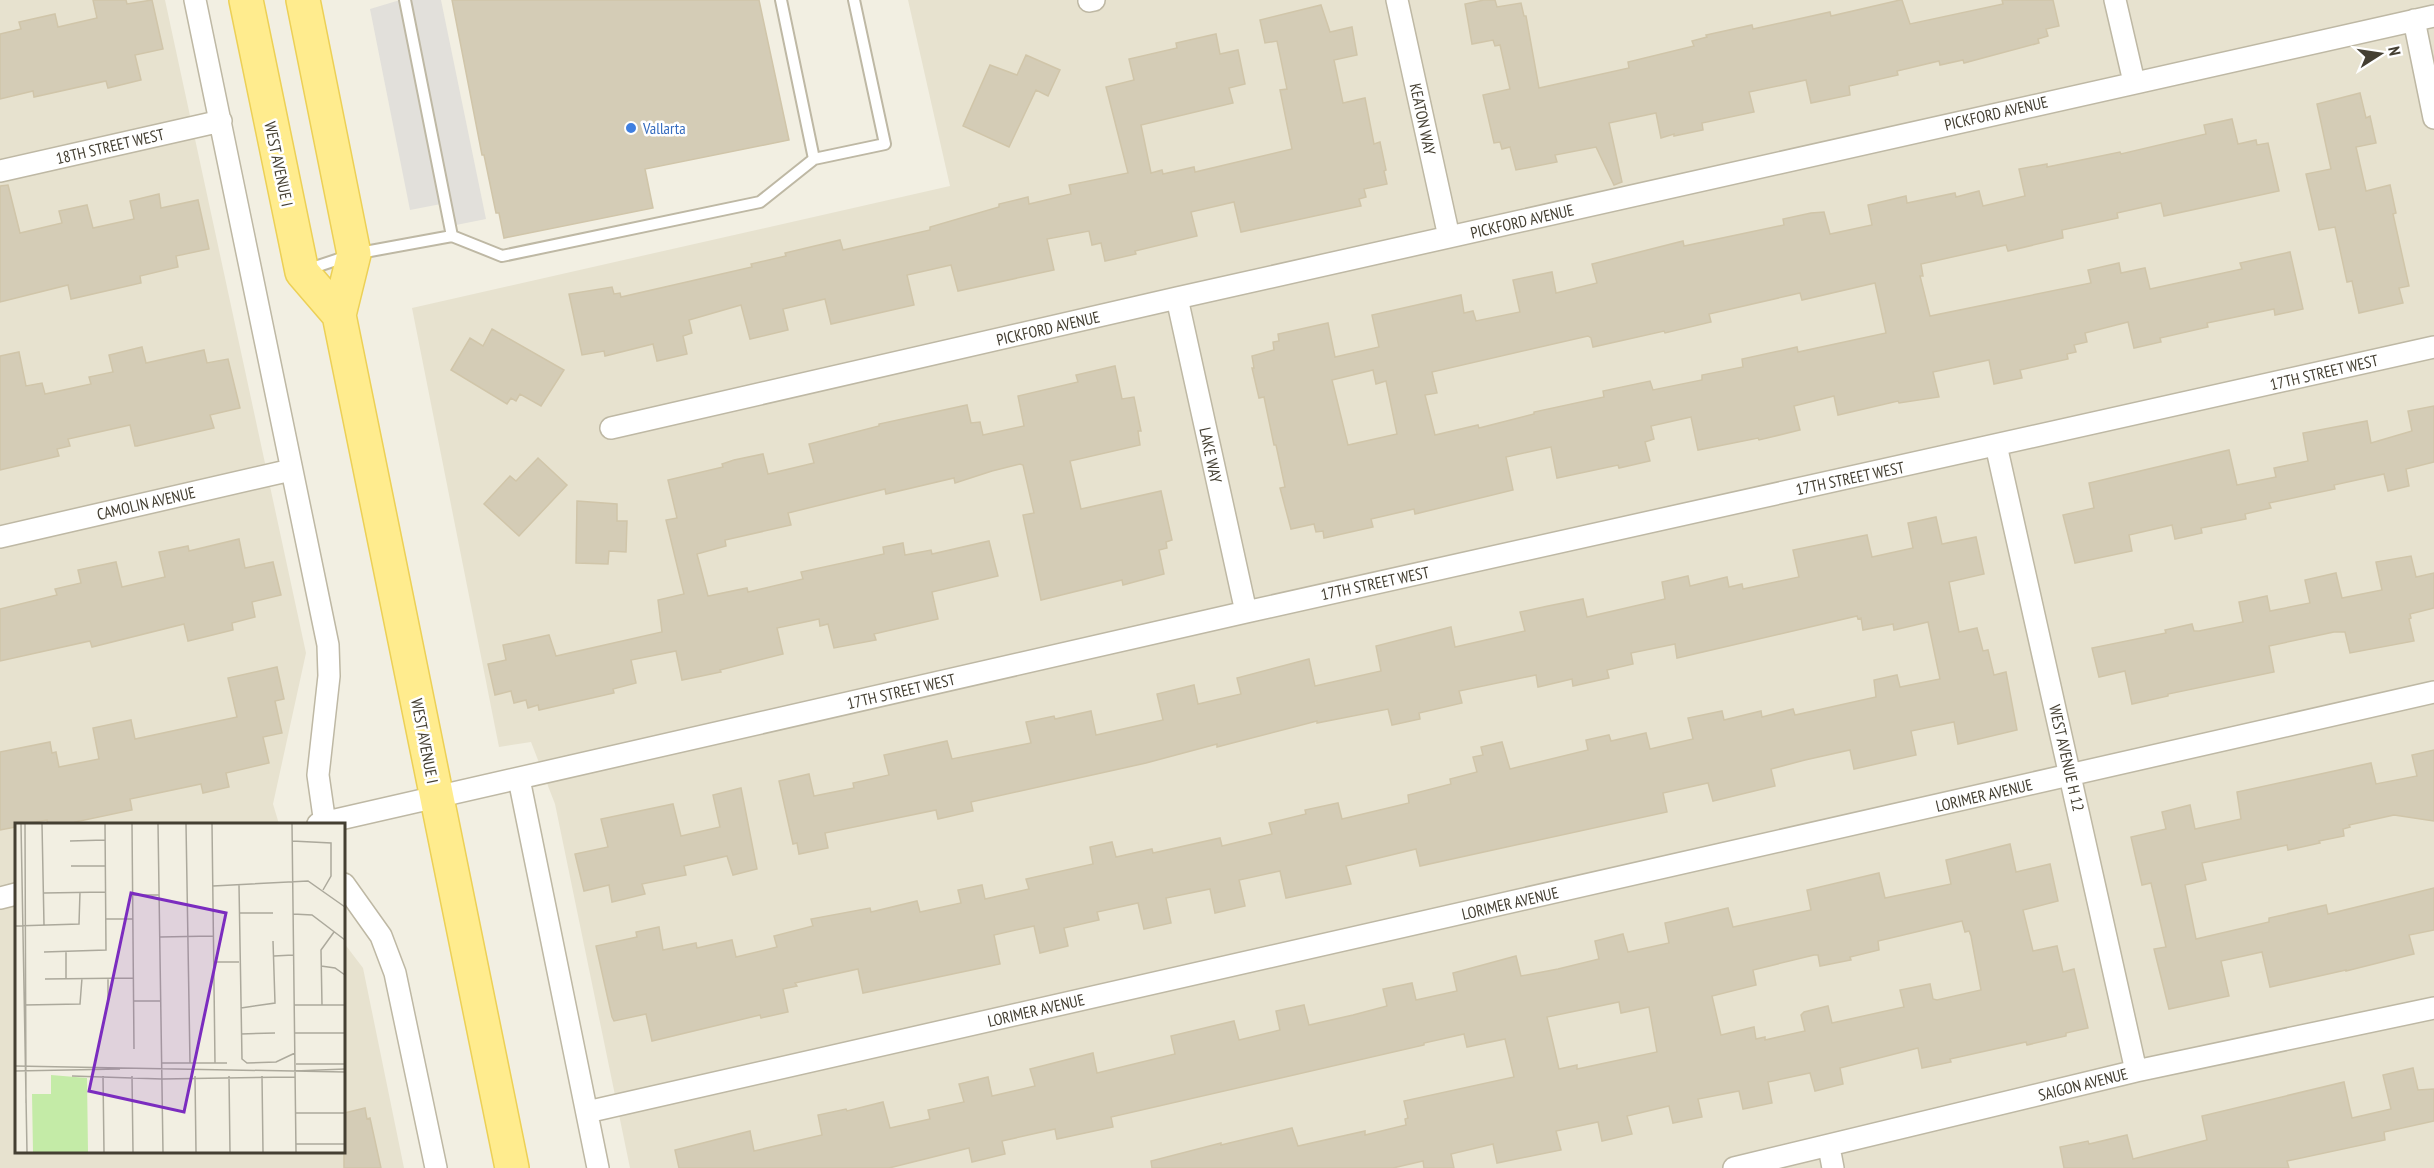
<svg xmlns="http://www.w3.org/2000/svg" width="2434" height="1168" viewBox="0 0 2434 1168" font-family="'PT Sans Narrow',sans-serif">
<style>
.residential{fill:#e7e2cf}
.parking{fill:#e2e0db}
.building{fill:#d4ccb6;stroke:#d0c5a9;stroke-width:1.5;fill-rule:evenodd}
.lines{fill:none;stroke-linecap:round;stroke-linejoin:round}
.service-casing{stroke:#beb8a4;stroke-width:14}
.minor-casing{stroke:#beb8a4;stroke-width:24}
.primary-casing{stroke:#ecd056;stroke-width:36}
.service{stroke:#fff;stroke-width:10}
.minor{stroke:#fff;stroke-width:21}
.primary{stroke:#ffec8e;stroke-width:33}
.shop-dot{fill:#3f7fe0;stroke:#fff;stroke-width:2}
.labels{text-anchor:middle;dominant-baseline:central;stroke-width:5;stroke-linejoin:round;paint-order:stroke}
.street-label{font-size:16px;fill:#443f32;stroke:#fff}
.shop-label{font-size:16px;fill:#366cbe;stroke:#fff;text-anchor:start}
.inset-road{fill:none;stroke:#aca99c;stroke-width:1.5}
.view{fill:#7b2cbf;fill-opacity:0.15;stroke:#7b2cbf;stroke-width:3}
.inset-edge{fill:none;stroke:#443f32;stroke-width:3}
</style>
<rect width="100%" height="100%" fill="#f2efe2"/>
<!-- residential -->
<path class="residential" d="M0,0H165L306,653L273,804L279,824H16V1152H344V943L363,968L404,1168H0Z
M908,0H2434V1168H630L555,804L531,742L499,747L412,308L950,186Z"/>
<!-- parking -->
<path class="parking" d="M400,0H441L486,219L446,227L441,204L410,210L370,9Z"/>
<!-- building -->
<path class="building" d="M93,0H126L127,4L152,0L163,49L135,55L141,80L108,88L106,81L34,97L33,91L0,99V34L21,29L19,22L55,14L58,27L97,18Z
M452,0H759L789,140L645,169L653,208L504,238L499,213H496L484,155H482Z
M1484,0H1495L1497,7L1521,3L1524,16H1526L1539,88L1629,68L1628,62L1694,46L1692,41L1707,37L1706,35L1752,25L1753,29L1830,12L1831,16L1900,0H1902L1910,24L2003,4L2002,0H2053L2059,26L2046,29L2048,36L2038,39L2039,43L1964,63L1963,60L1940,65L1939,61L1897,71L1898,75L1849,86L1850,95L1811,103L1806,80L1749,92L1754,112L1702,123L1703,130L1674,136V134L1661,138L1656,113L1609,123L1622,182L1614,185L1596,147L1555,155L1557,162L1516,170L1510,147L1502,149L1500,142L1494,143L1483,95L1510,89L1500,45L1495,46L1493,40L1472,44L1465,4Z
M1321,5L1330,32L1352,27L1357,55L1334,60L1343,103L1365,98L1374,144L1380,142L1386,170L1384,171L1387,184L1364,189L1366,197L1359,199L1361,206L1241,232L1234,202L1191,212L1197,236L1135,251L1136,254L1105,261L1101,243L1092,245L1089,231L1047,239L1054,270L958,291L951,265L907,275L914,305L831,324L825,299L783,309L788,330L750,339L741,305L689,320L692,333L683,336L687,354L657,361L653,344L605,356L604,351L582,355L569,294L612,287L614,294L620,293L621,297L752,267L751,264L786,256L785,253L840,240L843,250L930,230V227L999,207V204L1028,197L1029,204L1071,194L1069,185L1128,173L1106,87L1134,80L1129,59L1177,48L1176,43L1216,34L1220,54L1238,50L1245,84L1229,88L1233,103L1141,125L1151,173L1162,170L1163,174L1194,167L1195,172L1292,149L1280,90L1287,89L1277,41L1265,43L1260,20Z
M1026,55L1060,70L1048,96L1036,90L1009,147L963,126L990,65L1017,75Z
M2360,93L2366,118L2370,116L2376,143L2356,147L2366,191L2390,185L2396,213L2393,214L2409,286L2399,288L2403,303L2359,313L2352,281L2347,282L2335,227L2319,230L2306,174L2331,169L2317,104Z
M2232,119L2238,144L2256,140L2257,145L2268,143L2279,191L2164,216L2161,203L2117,213L2118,218L2062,230L2063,238L2008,251L2006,245L1921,264L1923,276H1920L1930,316L2091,283L2088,270L2119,263L2121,273L2145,268L2150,289L2242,269L2240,263L2290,252L2303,309L2275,315L2274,309L2207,323L2208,327L2160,338L2161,342L2134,348L2128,322L2085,333L2087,342L2074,345L2076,352L2067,354L2068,359L2020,370L2022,378L1994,384L1989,360L1933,372L1939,397L1899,403L1898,401L1838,415L1834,396L1794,406L1800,430L1759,440L1758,438L1698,450L1691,417L1651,426L1654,439L1645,442L1650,461L1619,468L1618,465L1557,478L1551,447L1506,457L1513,490L1415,514L1414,509L1371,519L1373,527L1324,538L1323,531L1316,532L1314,524L1291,529L1280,488L1285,487L1276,445H1274L1264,397L1259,398L1252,368H1254L1252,356L1274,350L1273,342L1279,341L1278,334L1328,323L1335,357L1379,347L1372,315L1461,295L1464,313L1473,311L1476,321L1520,312L1513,280L1552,272L1556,293L1597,283L1592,264L1683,241L1684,246L1784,225L1783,219L1811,213L1824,212L1830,234L1872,225L1868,205L1906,196L1907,203L1955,193L1956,197L1979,191L1983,206L2025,196L2019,169L2047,164V167L2120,152L2121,154L2206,134L2204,125ZM1875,283L1886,333L1798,352L1797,347L1742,359L1743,367L1702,375V380L1653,390L1650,381L1603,391L1604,397L1534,412V414L1479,428L1478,425L1435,435L1425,395L1437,393L1432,372L1588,336L1591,338L1593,347L1664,331L1665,333L1711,322L1709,314L1800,293L1802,300ZM1373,370L1376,384L1386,381L1397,434L1348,445L1332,380Z
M8,185L20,233L62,223L59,211L87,205L93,228L134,219L130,201L159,194L161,208L198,200L209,249L176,256L178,267L140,276L141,283L71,299L68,285L0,302V186Z
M492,329L564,370L541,406L520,394L516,401L511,398L507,404L451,370L470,338L483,346Z
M142,347L146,363L204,350L207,363L228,359L240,408L210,415L214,428L137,446H135L130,425L68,439L70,446L57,449L59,456L0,470V356L19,352L26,386L42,383L45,394L91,384L89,377L113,372L109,355Z
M1115,366L1122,399L1134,397L1141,431H1138L1140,445L1070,461L1081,509L1161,491L1172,540L1166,542L1167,548L1159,550L1164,574L1123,585L1122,580L1041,600L1023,515L1034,513L1023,465L1020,464L992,471L955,483L954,478L886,494L885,489L788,513L791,525L725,540L726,546L697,554L708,596L747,588L748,592L803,579L801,572L884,554L883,547L903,543L905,555L931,550L932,554L989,541L998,576L932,592L938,619L874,634L876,640L834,648L828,624L820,626L819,619L777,628L783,654L720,670L721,672L682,680L676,651L631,660L636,683L613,689L614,693L539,710L538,705L528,708L526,700L514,703L511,691L495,695L488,664L506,660L503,645L549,635L556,656L662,632L658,600L684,594L666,520L677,518L668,480L723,467L722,464L734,460L763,454L768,474L814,463L809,444L879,426V424L967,405L971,423L980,422L983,435L1024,426L1018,396L1078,382L1076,375Z
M2434,406V462L2406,469L2409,486L2388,491L2384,474L2334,485L2335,489L2269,503L2271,508L2245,514L2246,519L2201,528L2202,533L2175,539L2172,525L2129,535L2132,551L2075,563L2063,515L2094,508L2089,483L2229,450L2237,485L2276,477L2274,468L2308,461L2303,433L2367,421L2371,443L2412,431L2408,411Z
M538,458L567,485L519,536L484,504L510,476L516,481Z
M577,501L617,504V521H627L626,552L609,551L608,564L576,563Z
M1936,517L1942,544L1976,537L1984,574L1949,582L1959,632L1977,628L1983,651L1988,650L1994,675L2006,672L2017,730L1958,744L1954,722L1911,731L1916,755L1854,769L1850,750L1805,760L1771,769L1775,786L1713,801L1708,783L1663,793L1667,812L1420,866L1416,849L1346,866L1351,884L1286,898L1280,871L1239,880L1245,906L1215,913L1210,889L1166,898L1171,923L1144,929L1138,903L1097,912L1099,920L1064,928L1068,946L1040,953L1034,926L994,935L1000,964L863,993L858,969L795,983L797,986L783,989L788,1012L761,1018L760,1015L652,1041L646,1014L614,1021L612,1017L596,946L637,937L636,932L659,927L663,950L696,943L697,948L732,940L736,957L777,947L774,936L813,926L811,919L870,908L871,912L917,901L920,912L961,903L958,890L982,885L985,899L1029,889L1026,879L1093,864L1090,847L1112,842L1116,857L1152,849L1153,853L1220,838L1222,846L1272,834L1269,823L1306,814L1305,810L1338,803L1342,819L1409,803L1408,795L1451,784L1450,779L1477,772L1473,757L1483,755L1481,747L1502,742L1510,769L1588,750L1586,740L1609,735L1611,741L1646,733L1650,749L1693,739L1688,718L1722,711L1724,720L1761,711L1762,717L1793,709L1795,715L1876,697L1874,680L1897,675L1900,687L1940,679L1928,622L1894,630L1893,624L1863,630L1861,618L1858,619L1857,616L1677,658L1675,644L1631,653L1633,664L1607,670L1609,678L1573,686L1572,679L1538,687L1536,675L1459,691L1462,703L1419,713L1420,719L1392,725L1388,709L1317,723V721L1217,747V744L1146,763L971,802L973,811L938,819L936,810L825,833L828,848L799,854L797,843L793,844L779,781L809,774L814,796L854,788L853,783L889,775L884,755L947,741L952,759L1031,743L1026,722L1054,716L1055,719L1091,711L1096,735L1163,720L1157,694L1194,685L1198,704L1241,694L1237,678L1309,659L1315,686L1381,671L1376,646L1451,627L1455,647L1525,631L1520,612L1548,606L1583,599L1587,617L1665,599L1662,582L1688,576L1690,586L1727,577L1729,587L1742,584L1743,589L1799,577L1793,550L1867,535L1872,557L1913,548L1908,523Z
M239,539L245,568L273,562L281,595L252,602L255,617L232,623L233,630L188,641L184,624L92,647L90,641L0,661V609L57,595L55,589L81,583L78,570L116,562L122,587L165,577L159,552L188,546L189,551Z
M2411,556L2416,577L2434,573V608L2410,614L2411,618L2409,619L2414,641L2350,653L2345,632H2334L2269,646L2274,672L2168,694V696L2132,704L2125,671L2099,677L2092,648L2166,633L2165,630L2192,624L2194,631H2199L2243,622L2239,602L2267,596L2270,611L2310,603L2305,580L2336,573L2342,598L2382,590L2376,562Z
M277,667L284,699L275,701L282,733L263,737L269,763L226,773L229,787L203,793L201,784L130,799L132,810L75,822V825H48L47,820L16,825V827L0,830V752L50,742L52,753L56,752L59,767L99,759L93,728L131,720L135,739L237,717L228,678Z
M2434,750V821L2394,815L2349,825L2350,827L2343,829L2344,836L2319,841L2320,843L2288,850L2287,845L2202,863L2206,880L2185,885L2196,939L2269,922V918L2326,905L2328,914L2434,888V930L2409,935L2414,954L2346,971V970L2270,987L2262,952L2221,961L2229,996L2169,1009L2154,949L2166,947L2151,883L2142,885L2131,837L2166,829L2162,812L2190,805L2195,829L2241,819L2237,792L2371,763L2376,784L2417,776L2412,755Z
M741,788L757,869L733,875L727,856L684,866L686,875L642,884L645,894L612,902L609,885L584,891L575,854L608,847L601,819L673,804L681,836L720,827L713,795Z
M2010,844L2016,872L2050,864L2058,901L2023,910L2033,951L2057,946L2063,972L2074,969L2088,1028L2066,1033V1036L2027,1045L2026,1042L1950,1059L1951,1062L1922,1068L1918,1048L1840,1068L1843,1084L1815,1091L1810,1073L1768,1082L1772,1103L1743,1109L1739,1091L1698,1099L1702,1117L1673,1123L1669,1106L1627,1116L1632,1134L1602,1141L1598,1122L1556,1131L1561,1150L1497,1163L1493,1144L1451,1154L1454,1168H1424L1423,1161L1393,1168H1152L1151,1161L1221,1143V1145L1292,1128L1298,1146L1365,1131V1135L1406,1125L1405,1119L1408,1118L1404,1101L1514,1077L1505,1039L1467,1047L1464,1034L1424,1043V1045L1111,1117L1113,1127L1057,1139L1055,1129L1002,1141L1005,1154L972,1162L969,1148L889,1168H679L675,1150L750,1131L754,1151L822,1135L818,1115L846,1109L847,1111L883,1102L890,1128L930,1119L928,1110L964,1102L959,1084L988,1077L992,1096L1035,1086L1030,1069L1093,1053L1097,1073L1175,1054L1171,1036L1234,1021L1239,1040L1280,1030L1276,1011L1304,1005L1309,1025L1353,1015L1387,1006L1383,989L1412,983L1416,1000L1457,991L1453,973L1516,956L1521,976L1558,969L1599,959L1595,941L1623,934L1628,952L1669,943L1665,923L1728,908L1733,927L1811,910L1807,890L1879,873L1885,898L1951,884L1946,860ZM1962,921L1965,932L1969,931L1971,936L1981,990L1937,1000L1933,999L1930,984L1900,990L1904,1007L1832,1023L1828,1006L1804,1012L1801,1015L1805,1031L1765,1040V1037L1756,1039L1754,1027L1721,1035L1712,996L1756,985L1753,970L1814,955H1818L1820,966L1851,960L1850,957L1879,950L1878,941ZM1619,1002L1621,1013L1649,1007L1657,1052L1577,1069V1065L1559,1069L1547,1017Z
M2413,1068L2418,1090L2434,1089V1121L2384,1132L2385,1140L2287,1161L2289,1168H2064L2060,1147L2088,1141L2089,1144L2127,1135L2133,1159L2207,1140L2202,1116L2344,1082L2352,1118L2391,1109L2383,1075Z
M365,1108L367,1119L370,1118L381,1168H344V1113Z"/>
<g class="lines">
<!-- service casing -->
<g class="service-casing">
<path id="service" d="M405,0L452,236
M781,0L814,159
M306,270L354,254L452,236L502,256L760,202L814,159L885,144L854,0"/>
</g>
<!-- minor casing -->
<g class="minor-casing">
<path id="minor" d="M195,0L328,645L329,676L318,775L325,824
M1397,0L1449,237
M2115,0L2134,82
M1089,1L1094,0
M2414,20L2434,118
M0,171L221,121
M1177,298L1246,612
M611,428L1177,298L2434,16
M1996,445L2136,1071
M0,537L291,470
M519,779L598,1168
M318,824L1246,612L2434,347
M344,884L381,936L395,973L436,1168
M0,898L16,894
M587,1112L2434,692
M1829,1147L1833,1168
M1734,1168L2136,1071L2434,1008"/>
</g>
<!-- primary casing -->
<g class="primary-casing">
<path id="primary" d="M246,0L302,272L339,315
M303,0L354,254L339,315L512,1168"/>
</g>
<!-- service -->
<use href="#service" class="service"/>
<!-- minor -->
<use href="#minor" class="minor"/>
<!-- primary -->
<use href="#primary" class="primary"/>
</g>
<!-- markers -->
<circle class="shop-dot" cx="631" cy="128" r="6"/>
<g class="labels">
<!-- street labels -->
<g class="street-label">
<text transform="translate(1996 113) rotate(-13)">PICKFORD AVENUE</text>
<text transform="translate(1423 119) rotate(78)">KEATON WAY</text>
<text transform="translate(110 146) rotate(-13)">18TH STREET WEST</text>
<text transform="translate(279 164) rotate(78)">WEST AVENUE I</text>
<text transform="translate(1522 221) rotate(-13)">PICKFORD AVENUE</text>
<text transform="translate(1048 328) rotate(-13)">PICKFORD AVENUE</text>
<text transform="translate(2324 372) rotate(-13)">17TH STREET WEST</text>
<text transform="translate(1211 455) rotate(78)">LAKE WAY</text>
<text transform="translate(1850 478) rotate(-12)">17TH STREET WEST</text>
<text transform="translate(146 503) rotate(-13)">CAMOLIN AVENUE</text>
<text transform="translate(1375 583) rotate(-12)">17TH STREET WEST</text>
<text transform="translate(901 691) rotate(-13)">17TH STREET WEST</text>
<text transform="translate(425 741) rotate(79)">WEST AVENUE I</text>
<text transform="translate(2067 758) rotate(77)">WEST AVENUE H 12</text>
<text transform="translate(1984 795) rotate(-13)">LORIMER AVENUE</text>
<text transform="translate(1510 903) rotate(-13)">LORIMER AVENUE</text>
<text transform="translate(1036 1010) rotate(-13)">LORIMER AVENUE</text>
<text transform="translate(2083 1084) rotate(-14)">SAIGON AVENUE</text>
</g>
<!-- shop labels -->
<g class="shop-label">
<text x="643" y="128">Vallarta</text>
</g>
</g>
<!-- overview -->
<g transform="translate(15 823)">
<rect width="330" height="330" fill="#f2efe2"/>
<path d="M36,252L72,255L73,329H18L17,271H36Z" fill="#c4eba7"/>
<path class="inset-road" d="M6,1L12,329M10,1L11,280M27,1L29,102M117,1L119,226M143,1L148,329M171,1L175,240M197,1L200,240M277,1L281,329M55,18L90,17M277,18L316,20V53L308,67M56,43H91M224,62L227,236L232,240L261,239L280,230M198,63L293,58L330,84M29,70L91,69M117,72H144M224,90H258M278,91L297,92L330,117M91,96H118M0,103L64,101L65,69M145,114L198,113M29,129L91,127L90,1M51,129V155M259,133L278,132M199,139H224M306,143L320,145L330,152M93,155V180M30,156L118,155M119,178H145M9,182L65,181L67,155M279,182H330M307,182L306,127L319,109M226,185L260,180L258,118M279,210H330M226,211L260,210M146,240H212M281,241H330M0,243L330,249M0,248L105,246M280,248L330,246M57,253L147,256L280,254M88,253L89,329M117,253L118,329M180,253L181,329M214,253L215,329M247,253L248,329M281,290H330M281,321H330"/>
<path class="view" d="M116,70L211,90L169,289L74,268Z"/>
<rect width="330" height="330" class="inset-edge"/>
</g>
<!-- north arrow -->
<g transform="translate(2380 54) rotate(78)" stroke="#ffffff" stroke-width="4.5" paint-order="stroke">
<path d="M0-4.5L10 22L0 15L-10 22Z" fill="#443f32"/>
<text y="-9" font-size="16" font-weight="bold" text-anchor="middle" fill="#443f32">N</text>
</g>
</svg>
